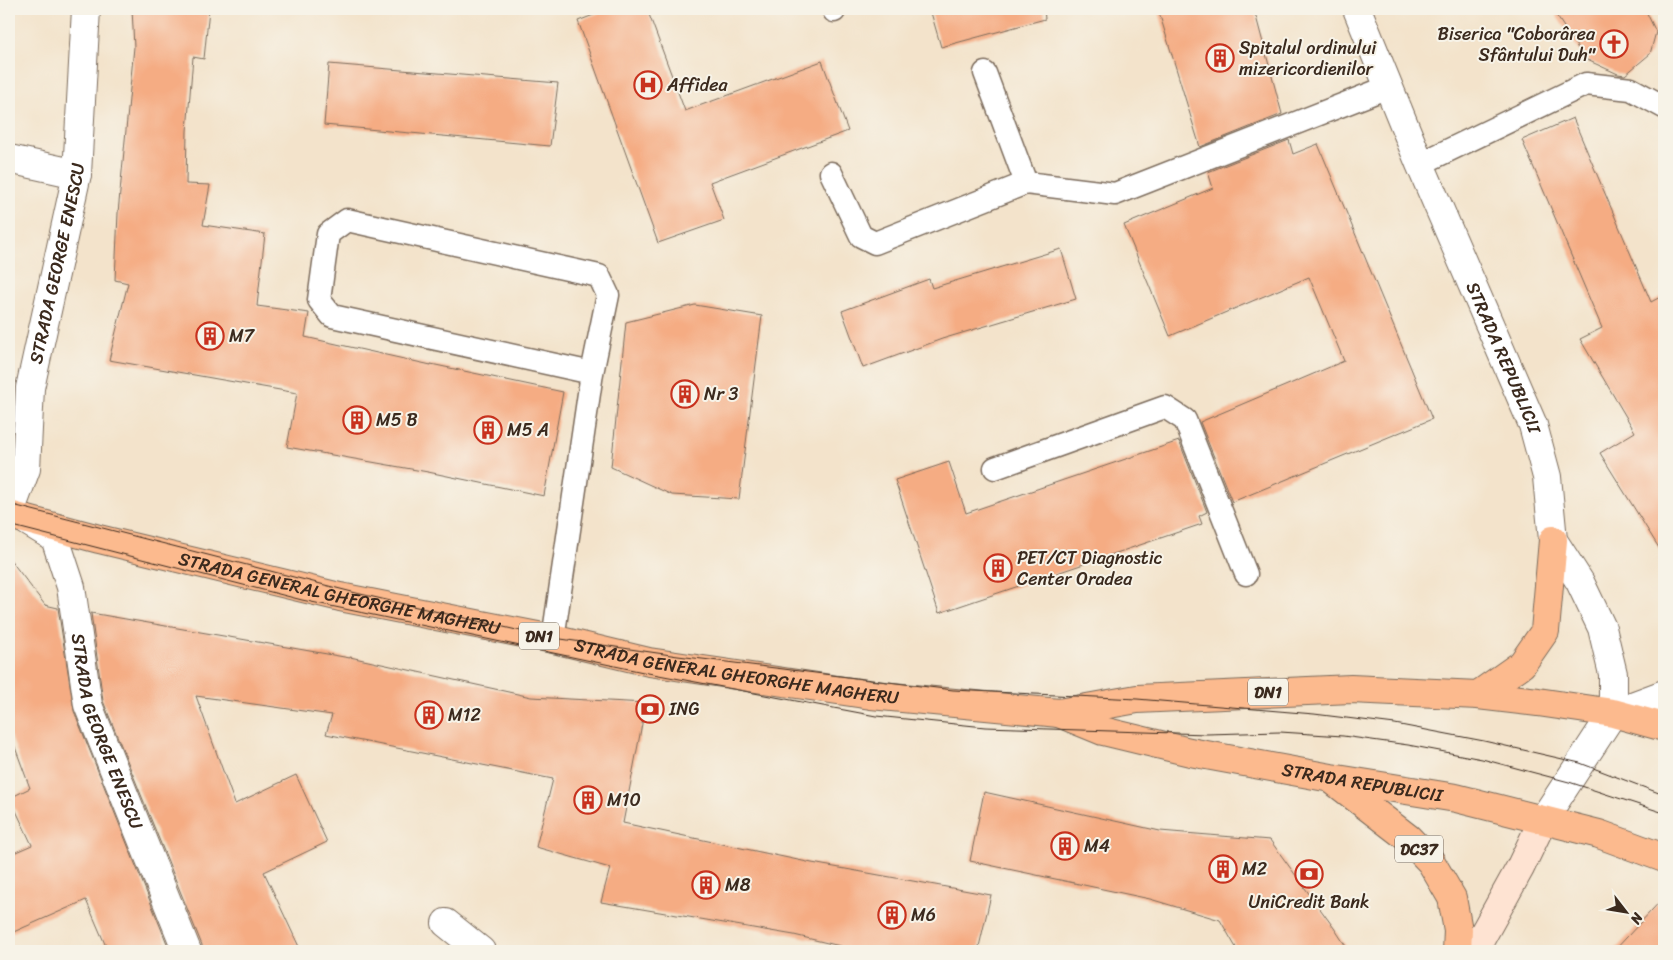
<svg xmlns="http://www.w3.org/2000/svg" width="1673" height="960" viewBox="0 0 1673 960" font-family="Sriracha,sans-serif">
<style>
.building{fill:#f5ac83}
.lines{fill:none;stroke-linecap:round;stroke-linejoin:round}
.service-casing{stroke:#7b6b5b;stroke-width:25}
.minor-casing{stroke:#7b6b5b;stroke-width:30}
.tertiary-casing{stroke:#7b6b5b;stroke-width:30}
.secondary-casing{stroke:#7b6b5b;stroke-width:30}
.primary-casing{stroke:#7b6b5b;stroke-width:30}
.service{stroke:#fff;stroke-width:22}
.minor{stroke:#fff;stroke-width:28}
.tertiary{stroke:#fff;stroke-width:28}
.secondary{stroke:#fee3d2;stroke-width:28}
.primary{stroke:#fcba8e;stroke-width:28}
.tram{stroke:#3b2a1e;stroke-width:1}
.labels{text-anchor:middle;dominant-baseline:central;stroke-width:4;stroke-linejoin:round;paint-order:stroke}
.shield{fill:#f7f3e8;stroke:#73665b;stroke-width:1}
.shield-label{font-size:16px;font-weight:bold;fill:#3b2a1e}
.poi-label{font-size:18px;fill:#3b2a1e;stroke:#f7f3e8;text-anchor:start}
.street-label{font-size:18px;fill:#3b2a1e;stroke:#f7f3e8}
</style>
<rect width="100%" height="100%" fill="#f7f3e8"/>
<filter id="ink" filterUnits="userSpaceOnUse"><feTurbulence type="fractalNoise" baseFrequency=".02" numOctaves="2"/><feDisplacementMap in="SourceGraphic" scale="10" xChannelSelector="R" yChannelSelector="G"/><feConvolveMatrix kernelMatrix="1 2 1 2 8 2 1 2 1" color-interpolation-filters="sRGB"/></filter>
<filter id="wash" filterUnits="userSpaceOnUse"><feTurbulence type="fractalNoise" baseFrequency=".0096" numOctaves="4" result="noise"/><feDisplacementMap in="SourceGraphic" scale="20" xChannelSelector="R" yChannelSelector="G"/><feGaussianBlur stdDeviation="1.12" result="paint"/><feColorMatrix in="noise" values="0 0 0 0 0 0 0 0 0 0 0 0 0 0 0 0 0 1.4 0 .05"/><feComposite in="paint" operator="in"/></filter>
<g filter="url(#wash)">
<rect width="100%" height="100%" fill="#f3e3cb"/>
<g id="blocks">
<!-- building -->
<path class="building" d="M132,9H209L204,59L193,57L187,131L186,184L210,185L203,225L265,234L257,306L309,313L305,337L431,365V364L563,392L544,496L428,472L287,447L297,393L109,360L128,283L115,280L118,213L134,47Z
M609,9H647L685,111L822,61L848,131L710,182L724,220L658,243L578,21Z
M930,9H1044L1045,19L941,47Z
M1158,9H1254L1282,114L1200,147Z
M1552,9H1645L1656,32L1650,54L1625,75L1618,74L1585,59Z
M329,64L558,83L550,146L324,125Z
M1573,118L1651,302L1664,295V556L1600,453L1635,432L1580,339L1602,328L1522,140Z
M1289,140L1293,154L1318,144L1432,419L1232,502L1200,422L1344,361L1309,277L1170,336L1124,225L1213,188L1208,172Z
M1061,249L1076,299L942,339L863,368L842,311L929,279L932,288Z
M695,305L762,316L739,499L672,495L611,467L626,322Z
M1179,441L1207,512L1199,516L1202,524L939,613L895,480L949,462L966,513Z
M9,558L45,605L58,608L74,711L170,951H108L86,900L9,934V855L32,845L10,798L30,788L9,731Z
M91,613L350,658V657L531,697L646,703L623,823L812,863L991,895L978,951H861L794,935L601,902L610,868L536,847L553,779L326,734L332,715L196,696L235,804L296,775L327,842L264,872L301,951H202V945L103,701Z
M984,792L1160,831L1270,840L1334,928L1349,951H1238L1220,920L1150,899L970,861Z
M1664,897V951H1614Z"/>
</g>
</g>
<g filter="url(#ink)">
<use href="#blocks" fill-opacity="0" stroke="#7b6b5b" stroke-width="1"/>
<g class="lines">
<!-- service casing -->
<g class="service-casing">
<path id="service" d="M833,9L834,11
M985,73L1026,183
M1420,164L1586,84L1631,89L1664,107
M831,173L861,236L875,243L1026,183L1115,194L1388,87
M995,468L1165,407L1185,420L1246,574
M553,639L592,373L608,295L599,276L347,220L328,234L319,300L332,316L592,373"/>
</g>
<!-- minor casing -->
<g class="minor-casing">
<g id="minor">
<path d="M9,159L77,174"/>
<path id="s1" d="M9,515L26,469L30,388L77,174L86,9"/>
<path id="s2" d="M27,521L55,538L71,587L88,705L187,951"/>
<path d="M1613,713L1664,694"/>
<path d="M446,923L481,951"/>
</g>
</g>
<!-- tertiary casing -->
<g class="tertiary-casing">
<g id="tertiary">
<path id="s3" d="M1357,9L1420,164L1533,425L1547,477L1553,540L1580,582L1602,628L1613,674V713L1543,820"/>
</g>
</g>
<!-- secondary casing -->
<g class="secondary-casing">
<path id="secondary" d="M1474,951L1520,868L1543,820"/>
</g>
<!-- primary casing -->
<g class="primary-casing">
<g id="primary">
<path id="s4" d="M9,515L99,539L340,597L553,639L649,662L871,695L1059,713L1137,699L1351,689L1478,695L1538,702L1613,713L1664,727"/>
<path d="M1478,695L1522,664L1545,631L1553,540"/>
<path id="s5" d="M1059,713L1103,731L1190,752L1331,778L1456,798L1599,834L1664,858"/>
<path d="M1334,781L1408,838L1431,862L1452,898L1458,930L1457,951"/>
</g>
</g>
<!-- service -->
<use href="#service" class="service"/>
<!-- minor -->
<use href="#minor" class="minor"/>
<!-- tertiary -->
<use href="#tertiary" class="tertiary"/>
<!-- secondary -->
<use href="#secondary" class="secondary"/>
<!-- primary -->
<use href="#primary" class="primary"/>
<!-- tram -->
<path class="tram" d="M9,504L356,593L547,637L678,656L953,690L1137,699L1314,714L1395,724L1484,741L1580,763L1664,795
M9,525L302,600L648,673L876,716L985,727L1207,734L1280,732L1343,736L1408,745L1482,759L1569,782L1664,813"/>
</g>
</g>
<!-- icons -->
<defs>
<g id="church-ring" transform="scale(1.4375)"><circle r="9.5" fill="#f7f3e8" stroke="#c8321e" stroke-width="1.5"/><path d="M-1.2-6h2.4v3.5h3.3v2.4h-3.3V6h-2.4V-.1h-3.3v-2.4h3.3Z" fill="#c8321e"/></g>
<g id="building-ring" transform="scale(1.4375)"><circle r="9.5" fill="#f7f3e8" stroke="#c8321e" stroke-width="1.5"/><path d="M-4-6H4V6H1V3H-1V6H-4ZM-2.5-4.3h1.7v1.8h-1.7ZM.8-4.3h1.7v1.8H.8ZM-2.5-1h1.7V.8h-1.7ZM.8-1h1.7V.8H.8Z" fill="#c8321e"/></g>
<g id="hospital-ring" transform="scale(1.4375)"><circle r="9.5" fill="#f7f3e8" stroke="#c8321e" stroke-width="1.5"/><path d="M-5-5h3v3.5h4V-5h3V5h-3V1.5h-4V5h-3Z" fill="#c8321e"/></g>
<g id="bank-ring" transform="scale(1.4375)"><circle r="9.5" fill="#f7f3e8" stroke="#c8321e" stroke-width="1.5"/><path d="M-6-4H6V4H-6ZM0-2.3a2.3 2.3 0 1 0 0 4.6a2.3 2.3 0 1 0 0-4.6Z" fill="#c8321e"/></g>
</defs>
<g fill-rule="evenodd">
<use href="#church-ring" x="1614" y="44"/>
<use href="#building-ring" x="1220" y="58"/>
<use href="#hospital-ring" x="648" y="85"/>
<use href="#building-ring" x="210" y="336"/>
<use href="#building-ring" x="685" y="394"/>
<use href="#building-ring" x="357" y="420"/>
<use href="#building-ring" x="488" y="430"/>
<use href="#building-ring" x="998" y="568"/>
<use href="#bank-ring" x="650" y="709"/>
<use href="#building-ring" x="429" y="715"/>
<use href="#building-ring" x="588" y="800"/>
<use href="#building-ring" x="1065" y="846"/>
<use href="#building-ring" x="1223" y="869"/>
<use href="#bank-ring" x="1309" y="874"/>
<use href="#building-ring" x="706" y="885"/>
<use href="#building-ring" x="892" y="915"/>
</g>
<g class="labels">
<!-- shield labels -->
<g class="shield">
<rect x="519" y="622.5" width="40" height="27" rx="4"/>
<rect x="1248" y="678.5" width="40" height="27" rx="4"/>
<rect x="1395" y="835.5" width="48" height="27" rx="4"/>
</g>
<g class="shield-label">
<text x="539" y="636">DN1</text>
<text x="1268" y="692">DN1</text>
<text x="1419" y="849">DC37</text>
</g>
<!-- poi labels -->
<g class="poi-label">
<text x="1595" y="34" text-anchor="end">Biserica "Coborârea<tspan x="1595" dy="21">Sfântului Duh"</tspan></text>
<text x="1239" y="48">Spitalul ordinului<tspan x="1239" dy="21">mizericordienilor</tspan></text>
<text x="667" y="85">Affidea</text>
<text x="229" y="336">M7</text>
<text x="704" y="394">Nr 3</text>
<text x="376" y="420">M5 B</text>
<text x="507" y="430">M5 A</text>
<text x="1017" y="558">PET/CT Diagnostic<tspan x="1017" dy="21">Center Oradea</tspan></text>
<text x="669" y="709">ING</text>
<text x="448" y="715">M12</text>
<text x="607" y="800">M10</text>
<text x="1084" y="846">M4</text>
<text x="1242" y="869">M2</text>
<text x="725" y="885">M8</text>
<text x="1309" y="902" text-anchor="middle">UniCredit Bank</text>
<text x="911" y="915">M6</text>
</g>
<!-- street labels -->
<g class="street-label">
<text stroke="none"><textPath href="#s1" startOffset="258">STRADA GEORGE ENESCU</textPath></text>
<text stroke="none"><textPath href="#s3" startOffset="378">STRADA REPUBLICII</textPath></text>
<text stroke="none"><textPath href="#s4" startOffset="340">STRADA GENERAL GHEORGHE MAGHERU</textPath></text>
<text stroke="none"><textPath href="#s4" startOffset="745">STRADA GENERAL GHEORGHE MAGHERU</textPath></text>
<text stroke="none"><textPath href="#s2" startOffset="234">STRADA GEORGE ENESCU</textPath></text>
<text stroke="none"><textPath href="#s5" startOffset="312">STRADA REPUBLICII</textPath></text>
</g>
</g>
<!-- margin -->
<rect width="1673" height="960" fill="none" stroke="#f7f3e8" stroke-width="30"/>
<!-- north arrow -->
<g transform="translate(1626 912) rotate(121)" stroke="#f7f3e8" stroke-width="4" paint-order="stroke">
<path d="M0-4L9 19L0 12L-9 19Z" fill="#3b2a1e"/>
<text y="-8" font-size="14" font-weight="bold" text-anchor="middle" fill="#3b2a1e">N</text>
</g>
</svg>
